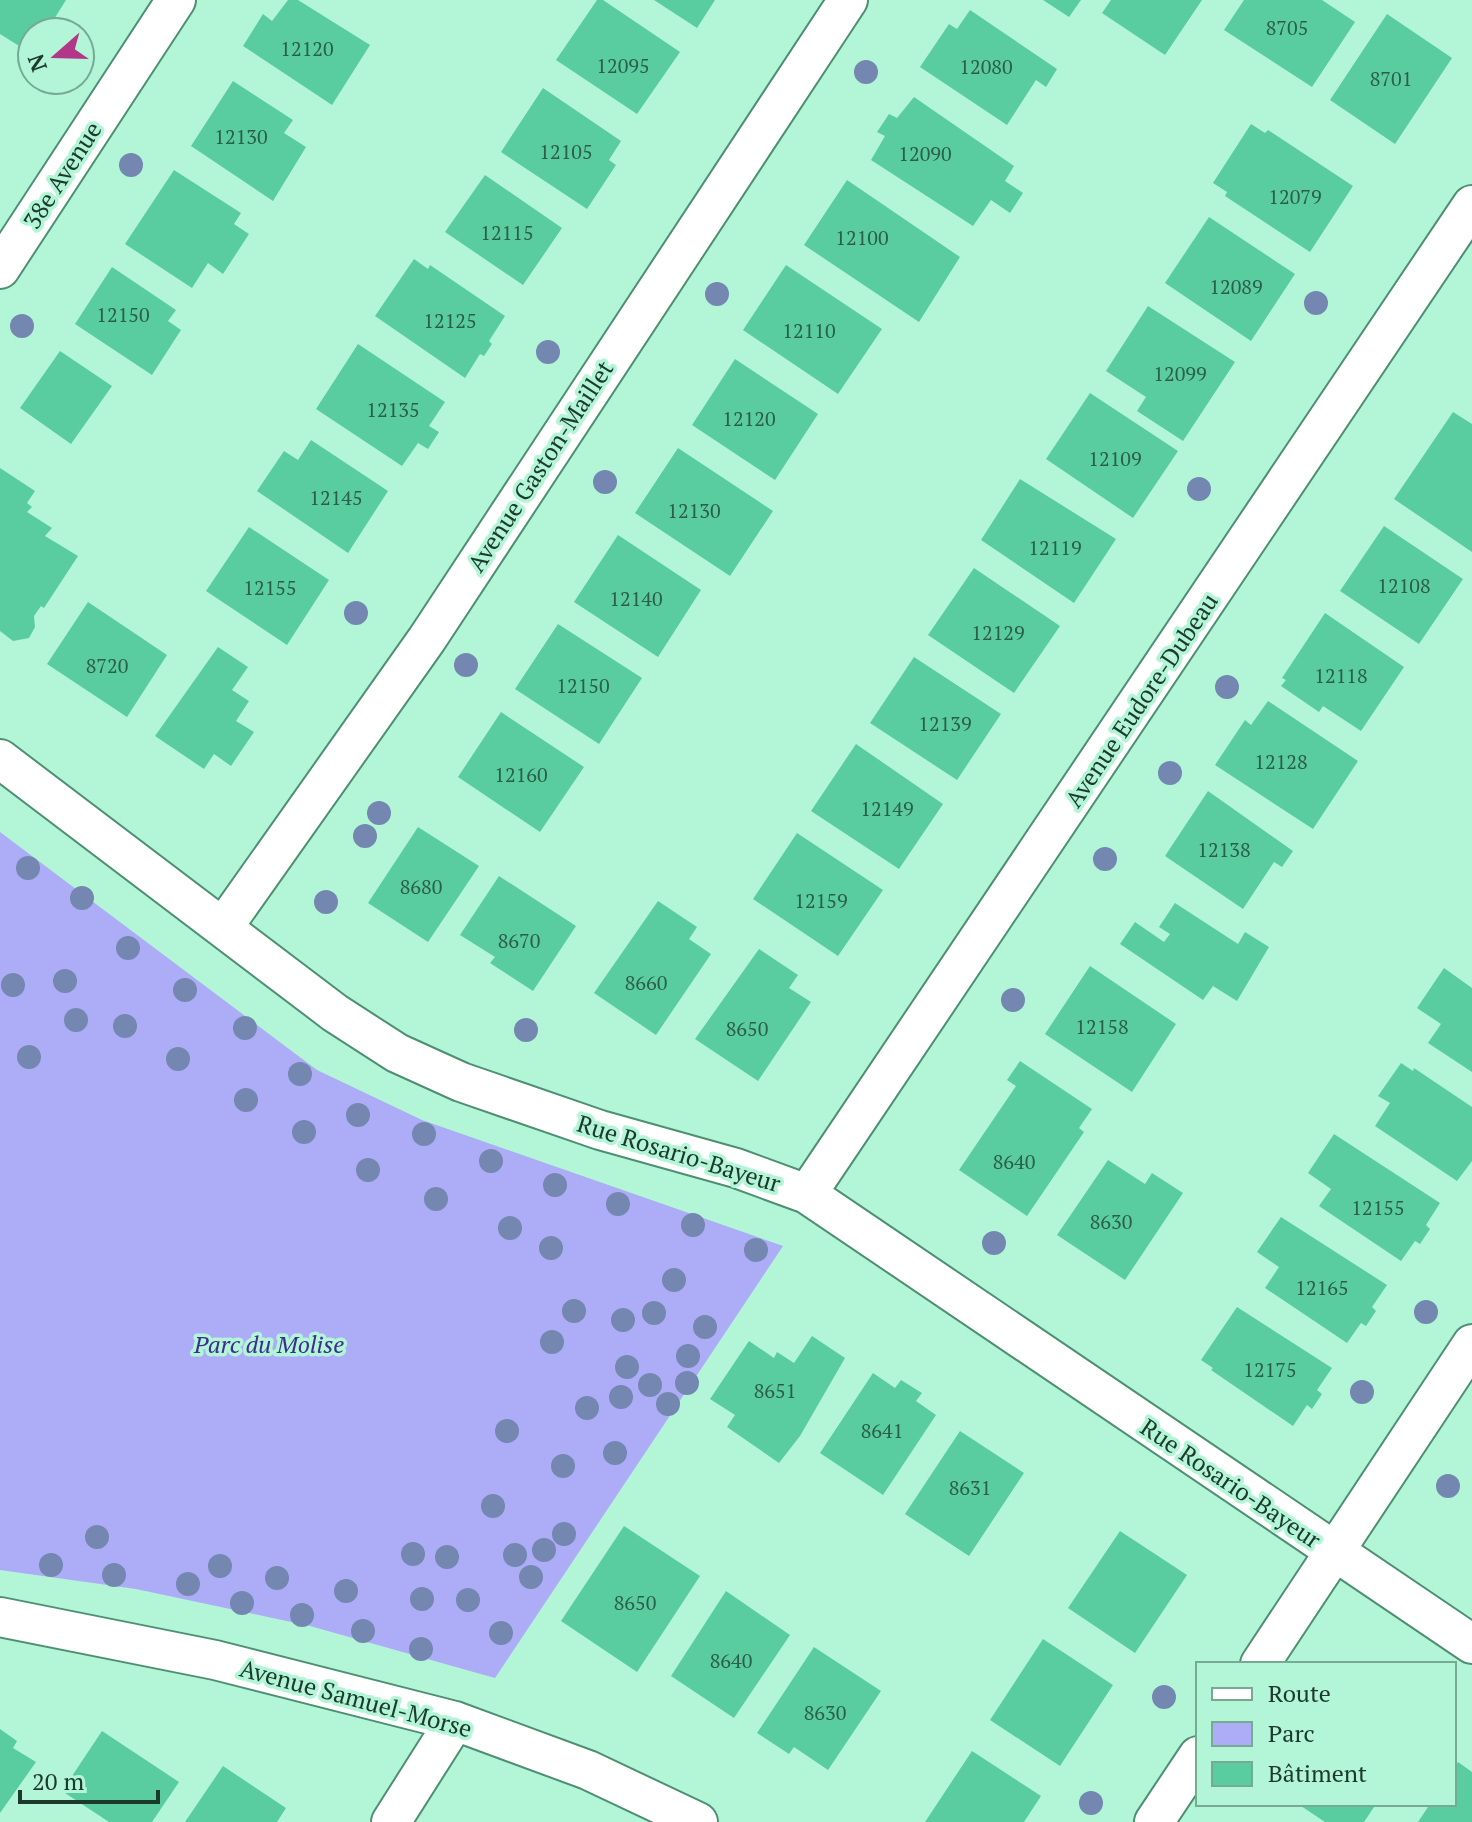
<svg xmlns="http://www.w3.org/2000/svg" width="1472" height="1822" viewBox="0 0 1472 1822" font-family="'PT Serif',serif">
<style>
.green{fill:#adacf6}
.building{fill:#59cda0}
.lines{fill:none;stroke-linecap:round;stroke-linejoin:round}
.street-casing{stroke:#4e8f74;stroke-width:42}
.street{stroke:#fff;stroke-width:38}
.tree{fill:#7387b0}
.labels{text-anchor:middle;dominant-baseline:central;stroke-width:7;stroke-linejoin:round;paint-order:stroke}
.number-label{font-size:20px;fill:#2c5e4a}
.street-label{font-size:24px;fill:#1d392d;stroke:#b2f6d7}
.park-label{font-size:24px;font-style:italic;fill:#3f2c90;stroke:#b2f6d7}
</style>
<rect width="100%" height="100%" fill="#b2f6d7"/>
<!-- green -->
<path class="green" d="M0,832L317,1070L422,1120L783,1246L495,1678L310,1626L136,1589L0,1570Z"/>
<!-- building -->
<path class="building" d="M0,0H66L46,32H32V54L0,34Z
M288,0H298L370,45L332,105L243,46L263,14L272,21Z
M597,0H603L680,52L637,114L556,60Z
M654,0H715L697,28Z
M1043,0H1081L1069,17Z
M1111,0H1202L1165,55L1102,13Z
M1244,0H1322L1355,22L1312,87L1224,30Z
M970,10L1057,69L1046,87L1036,80L1007,125L920,67L949,24L957,29Z
M1387,14L1452,58L1395,144L1330,100Z
M233,81L293,120L284,133L306,147L273,201L191,146Z
M543,88L621,141L609,160L616,165L587,209L501,152Z
M914,97L1014,166L1005,181L1023,193L1010,213L991,200L973,226L871,160L885,136L877,132L889,114L897,118Z
M1251,124L1265,133L1268,130L1353,186L1310,252L1225,196L1227,192L1213,183Z
M174,170L241,213L234,224L249,234L223,274L208,263L192,288L125,244Z
M485,175L562,228L523,285L445,232Z
M847,180L960,257L919,322L804,245Z
M1209,217L1295,274L1251,341L1165,283Z
M414,259L428,269L430,265L505,316L489,341L492,344L484,356L480,354L465,378L375,316Z
M786,265L882,329L838,394L743,330Z
M112,267L176,310L168,321L181,330L152,375L75,324Z
M1148,306L1235,362L1183,441L1137,411L1146,397L1106,371Z
M358,344L445,402L429,426L439,432L428,449L418,443L402,466L316,409Z
M60,351L112,386L71,444L20,408Z
M735,359L818,414L775,480L692,425Z
M1090,393L1178,451L1133,518L1046,459Z
M1453,412L1472,424V552L1394,499Z
M311,440L388,491L348,553L257,491L284,451L298,460Z
M678,448L773,511L730,576L635,513Z
M0,468L35,491L27,503L32,507L27,512L52,528L45,536L78,556L44,608L41,606L34,616L35,627L29,638L13,641L0,631Z
M1020,479L1116,539L1074,603L981,540Z
M1384,526L1463,579L1419,644L1340,591Z
M249,527L329,580L287,645L206,591Z
M618,535L701,590L658,657L574,602Z
M974,568L1060,626L1014,693L928,635Z
M88,602L167,655L127,717L47,664Z
M1325,613L1404,667L1361,731L1323,706L1319,712L1281,686L1286,680L1282,678Z
M558,624L642,678L599,744L515,689Z
M218,647L248,667L232,690L249,701L236,721L254,732L231,766L214,754L204,769L155,736Z
M914,657L1001,714L957,780L870,723Z
M1268,701L1358,761L1313,829L1215,765L1245,720L1251,725Z
M501,712L584,767L540,832L458,777Z
M856,744L943,804L899,869L811,811Z
M1208,791L1293,851L1282,867L1274,862L1243,909L1165,856Z
M418,827L479,866L428,942L368,903Z
M797,833L883,890L838,956L753,899Z
M499,876L576,926L533,991L490,963L495,957L460,935Z
M658,901L697,927L689,939L711,954L656,1035L594,993Z
M1175,903L1238,944L1245,932L1269,947L1237,1001L1213,986L1203,1000L1120,944L1135,922L1164,942L1170,934L1159,927Z
M759,949L798,975L789,988L811,1002L758,1081L695,1039Z
M1090,966L1176,1024L1132,1092L1045,1034Z
M1444,968L1472,988V1072L1428,1043L1441,1024L1417,1008Z
M1020,1061L1092,1109L1079,1128L1084,1132L1027,1216L959,1170L1016,1086L1007,1080Z
M1401,1063L1413,1071L1414,1068L1472,1107V1161L1457,1181L1375,1126L1390,1103L1378,1096Z
M1334,1134L1440,1203L1426,1225L1430,1229L1420,1244L1415,1241L1401,1261L1319,1206L1331,1189L1308,1173Z
M1108,1160L1145,1184L1152,1173L1183,1193L1125,1280L1057,1235Z
M1281,1217L1387,1285L1372,1307L1376,1311L1366,1326L1361,1323L1347,1343L1265,1288L1279,1267L1257,1252Z
M1237,1307L1332,1368L1317,1390L1322,1394L1312,1409L1307,1405L1293,1426L1211,1370L1213,1368L1201,1360Z
M812,1336L845,1358L800,1436L779,1463L727,1427L735,1415L710,1399L749,1341L774,1358L777,1352L794,1363Z
M873,1373L895,1388L901,1380L922,1393L916,1401L936,1415L883,1495L820,1453Z
M960,1431L1024,1473L969,1556L905,1514Z
M624,1526L700,1576L637,1672L561,1621Z
M1120,1531L1187,1575L1135,1653L1068,1608Z
M726,1591L790,1635L734,1718L671,1676Z
M1043,1639L1113,1685L1060,1766L990,1720Z
M814,1647L881,1691L828,1770L794,1747L789,1754L757,1733Z
M0,1729L17,1741L13,1748L36,1762L0,1813Z
M102,1731L179,1782L152,1822H109L62,1791Z
M972,1751L1041,1796L1024,1822H925Z
M1458,1762L1472,1772V1822H1418L1430,1804H1454V1768Z
M223,1766L286,1808L277,1822H185Z
M1298,1804H1376L1364,1822H1325Z"/>
<g class="lines">
<!-- street casing -->
<g class="street-casing">
<path id="street" d="M0,269L176,0
M0,759L335,1013L397,1053L461,1082L600,1130L736,1168L807,1194L1472,1644
M224,926L427,639L848,0
M807,1194L1472,205
M0,1617L215,1660L455,1721L588,1770L698,1822
M1260,1664L1472,1344
M391,1822L455,1721
M1154,1822L1198,1756"/>
</g>
<!-- street -->
<use href="#street" class="street"/>
</g>
<!-- trees -->
<g class="tree">
<circle cx="866" cy="72" r="12"/>
<circle cx="131" cy="165" r="12"/>
<circle cx="717" cy="294" r="12"/>
<circle cx="1316" cy="303" r="12"/>
<circle cx="22" cy="326" r="12"/>
<circle cx="548" cy="352" r="12"/>
<circle cx="605" cy="482" r="12"/>
<circle cx="1199" cy="489" r="12"/>
<circle cx="356" cy="613" r="12"/>
<circle cx="466" cy="665" r="12"/>
<circle cx="1227" cy="687" r="12"/>
<circle cx="1170" cy="773" r="12"/>
<circle cx="379" cy="813" r="12"/>
<circle cx="365" cy="836" r="12"/>
<circle cx="1105" cy="859" r="12"/>
<circle cx="28" cy="868" r="12"/>
<circle cx="82" cy="898" r="12"/>
<circle cx="326" cy="902" r="12"/>
<circle cx="128" cy="948" r="12"/>
<circle cx="65" cy="981" r="12"/>
<circle cx="13" cy="985" r="12"/>
<circle cx="185" cy="990" r="12"/>
<circle cx="1013" cy="1000" r="12"/>
<circle cx="76" cy="1020" r="12"/>
<circle cx="125" cy="1026" r="12"/>
<circle cx="245" cy="1028" r="12"/>
<circle cx="526" cy="1030" r="12"/>
<circle cx="29" cy="1057" r="12"/>
<circle cx="178" cy="1059" r="12"/>
<circle cx="300" cy="1074" r="12"/>
<circle cx="246" cy="1100" r="12"/>
<circle cx="358" cy="1115" r="12"/>
<circle cx="304" cy="1132" r="12"/>
<circle cx="424" cy="1134" r="12"/>
<circle cx="491" cy="1161" r="12"/>
<circle cx="368" cy="1170" r="12"/>
<circle cx="555" cy="1185" r="12"/>
<circle cx="436" cy="1199" r="12"/>
<circle cx="618" cy="1204" r="12"/>
<circle cx="693" cy="1225" r="12"/>
<circle cx="510" cy="1228" r="12"/>
<circle cx="994" cy="1243" r="12"/>
<circle cx="551" cy="1248" r="12"/>
<circle cx="756" cy="1250" r="12"/>
<circle cx="674" cy="1280" r="12"/>
<circle cx="574" cy="1311" r="12"/>
<circle cx="1426" cy="1312" r="12"/>
<circle cx="654" cy="1313" r="12"/>
<circle cx="623" cy="1320" r="12"/>
<circle cx="705" cy="1327" r="12"/>
<circle cx="552" cy="1342" r="12"/>
<circle cx="688" cy="1356" r="12"/>
<circle cx="627" cy="1367" r="12"/>
<circle cx="687" cy="1383" r="12"/>
<circle cx="650" cy="1385" r="12"/>
<circle cx="1362" cy="1392" r="12"/>
<circle cx="621" cy="1397" r="12"/>
<circle cx="668" cy="1404" r="12"/>
<circle cx="587" cy="1408" r="12"/>
<circle cx="507" cy="1431" r="12"/>
<circle cx="615" cy="1453" r="12"/>
<circle cx="563" cy="1466" r="12"/>
<circle cx="1448" cy="1486" r="12"/>
<circle cx="493" cy="1506" r="12"/>
<circle cx="564" cy="1534" r="12"/>
<circle cx="97" cy="1537" r="12"/>
<circle cx="544" cy="1550" r="12"/>
<circle cx="413" cy="1554" r="12"/>
<circle cx="515" cy="1555" r="12"/>
<circle cx="447" cy="1557" r="12"/>
<circle cx="51" cy="1565" r="12"/>
<circle cx="220" cy="1566" r="12"/>
<circle cx="114" cy="1575" r="12"/>
<circle cx="531" cy="1577" r="12"/>
<circle cx="277" cy="1578" r="12"/>
<circle cx="188" cy="1584" r="12"/>
<circle cx="346" cy="1591" r="12"/>
<circle cx="422" cy="1599" r="12"/>
<circle cx="468" cy="1600" r="12"/>
<circle cx="242" cy="1603" r="12"/>
<circle cx="302" cy="1615" r="12"/>
<circle cx="363" cy="1631" r="12"/>
<circle cx="501" cy="1633" r="12"/>
<circle cx="421" cy="1649" r="12"/>
<circle cx="1164" cy="1697" r="12"/>
<circle cx="1091" cy="1803" r="12"/>
</g>
<g class="labels">
<!-- number labels -->
<g class="number-label">
<text x="1287" y="27">8705</text>
<text x="307" y="48">12120</text>
<text x="623" y="65">12095</text>
<text x="986" y="66">12080</text>
<text x="1391" y="78">8701</text>
<text x="241" y="136">12130</text>
<text x="566" y="151">12105</text>
<text x="925" y="153">12090</text>
<text x="1295" y="196">12079</text>
<text x="507" y="232">12115</text>
<text x="862" y="237">12100</text>
<text x="1236" y="286">12089</text>
<text x="123" y="314">12150</text>
<text x="450" y="320">12125</text>
<text x="809" y="330">12110</text>
<text x="1180" y="373">12099</text>
<text x="393" y="409">12135</text>
<text x="749" y="418">12120</text>
<text x="1115" y="458">12109</text>
<text x="336" y="497">12145</text>
<text x="694" y="510">12130</text>
<text x="1055" y="547">12119</text>
<text x="1404" y="585">12108</text>
<text x="270" y="587">12155</text>
<text x="636" y="598">12140</text>
<text x="998" y="632">12129</text>
<text x="107" y="665">8720</text>
<text x="1341" y="675">12118</text>
<text x="583" y="685">12150</text>
<text x="945" y="723">12139</text>
<text x="1281" y="761">12128</text>
<text x="521" y="774">12160</text>
<text x="887" y="808">12149</text>
<text x="1224" y="849">12138</text>
<text x="421" y="886">8680</text>
<text x="821" y="900">12159</text>
<text x="519" y="940">8670</text>
<text x="646" y="982">8660</text>
<text x="1102" y="1026">12158</text>
<text x="747" y="1028">8650</text>
<text x="1014" y="1161">8640</text>
<text x="1378" y="1207">12155</text>
<text x="1111" y="1221">8630</text>
<text x="1322" y="1287">12165</text>
<text x="1270" y="1369">12175</text>
<text x="775" y="1390">8651</text>
<text x="882" y="1430">8641</text>
<text x="970" y="1487">8631</text>
<text x="635" y="1602">8650</text>
<text x="731" y="1660">8640</text>
<text x="825" y="1712">8630</text>
</g>
<!-- street labels -->
<g class="street-label">
<text transform="translate(62 175) rotate(-57)">38e Avenue</text>
<text transform="translate(540 466) rotate(-57)">Avenue Gaston-Maillet</text>
<text transform="translate(1141 700) rotate(-56)">Avenue Eudore-Dubeau</text>
<text transform="translate(679 1153) rotate(17)">Rue Rosario-Bayeur</text>
<text transform="translate(1231 1483) rotate(34)">Rue Rosario-Bayeur</text>
<text transform="translate(356 1698) rotate(15)">Avenue Samuel-Morse</text>
</g>
<!-- park labels -->
<g class="park-label">
<text x="269" y="1344">Parc du Molise</text>
</g>
</g>
<!-- legend -->
<rect x="1196" y="1662" width="260" height="144" fill="#b2f6d7" stroke="#76aa93" stroke-width="2"/>
<rect x="1212" y="1688" width="40" height="12" fill="#ffffff" stroke="#76aa93" stroke-width="2"/>
<text x="1268" y="1702" font-size="24" fill="#1d392d">Route</text>
<rect x="1212" y="1722" width="40" height="24" fill="#adacf6" stroke="#76aa93" stroke-width="2"/>
<text x="1268" y="1742" font-size="24" fill="#1d392d">Parc</text>
<rect x="1212" y="1762" width="40" height="24" fill="#59cda0" stroke="#76aa93" stroke-width="2"/>
<text x="1268" y="1782" font-size="24" fill="#1d392d">Bâtiment</text>
<!-- north arrow -->
<g transform="translate(56 56) rotate(250)"><circle r="38" fill="#b2f6d7" stroke="#76aa93" stroke-width="2"/>
<path d="M0-6L14 30L0 20L-14 30Z" fill="#b33788"/>
<text y="-12" font-size="22" font-weight="bold" text-anchor="middle" fill="#1d392d">N</text>
</g>
<!-- scale -->
<path d="M20 1790v12h138v-12" fill="none" stroke="#1d392d" stroke-width="4"/>
<text x="32" y="1790" font-size="24" fill="#1d392d" stroke="#b2f6d7" stroke-width="6" paint-order="stroke">20 m</text>
</svg>
